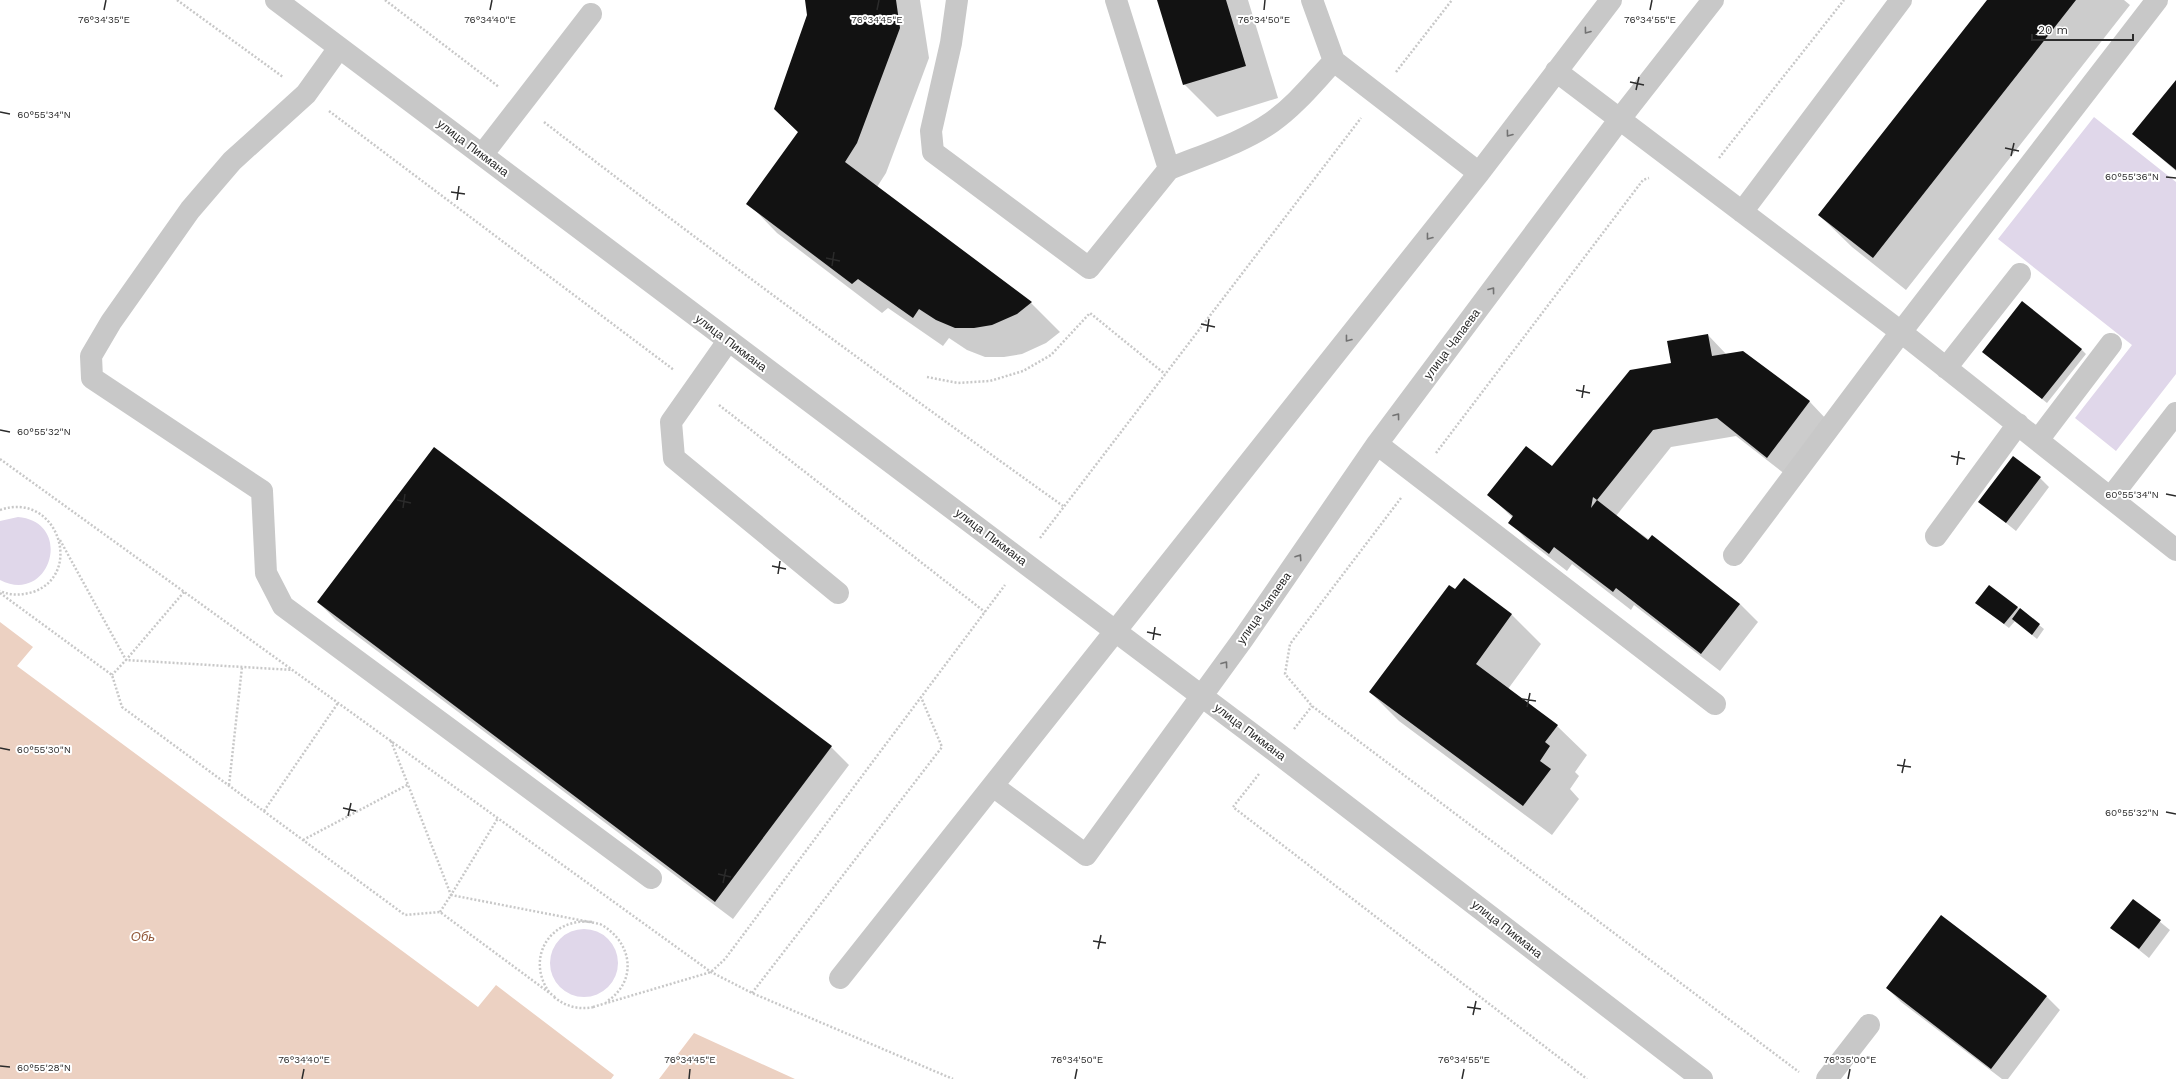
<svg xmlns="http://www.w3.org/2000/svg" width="2176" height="1079" viewBox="0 0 2176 1079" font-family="'Work Sans',sans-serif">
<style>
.green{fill:#e0d7ea}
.water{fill:#ecd1c2}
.shadow{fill:#0003}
.building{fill:#121212}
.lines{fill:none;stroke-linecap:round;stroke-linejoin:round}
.path{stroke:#c8c8c8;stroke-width:2.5;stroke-dasharray:2 2;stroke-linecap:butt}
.minor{stroke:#c8c8c8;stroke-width:22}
.oneway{stroke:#727272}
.ticks{fill:none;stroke:#2b2b2b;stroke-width:1.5}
.labels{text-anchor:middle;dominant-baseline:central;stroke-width:4;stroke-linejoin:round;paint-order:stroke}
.street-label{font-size:12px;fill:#2b2b2b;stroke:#fff}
.water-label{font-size:13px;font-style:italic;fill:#905637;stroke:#fff}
.ticks-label{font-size:10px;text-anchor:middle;fill:#2b2b2b;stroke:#fff;stroke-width:4;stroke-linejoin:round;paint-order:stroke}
</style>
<rect width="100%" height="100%" fill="#fff"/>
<!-- green -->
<path class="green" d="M2094,117L2176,182V374L2116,451L2075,418L2132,345L1998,239Z
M18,517C75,522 50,606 0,580V521Z
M550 963a34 34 0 1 1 68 0a34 34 0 1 1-68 0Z"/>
<!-- water -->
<path class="water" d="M0,622L33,647L17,666L478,1007L496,985L614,1075L611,1079H0Z
M694,1033L795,1079H659Z"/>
<!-- shadow -->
<path class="shadow" d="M806,0H920L929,58L886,173L877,187L1031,303L1060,332L1046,343L1022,354L1004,357H985L967,350L949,338L943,346L888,308L882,313L777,233L748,203L799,133L775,109L809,15Z
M1158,0H1248L1278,98L1217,117L1184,84Z
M1988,0H2124L2130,5L1906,290L1852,247L1819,215Z
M2176,82V171L2133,134Z
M1708,335L1726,354L1742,352L1810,402L1827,420L1786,475L1736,436L1671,447L1616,516L1740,604L1758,622L1720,671L1634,605L1631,610L1572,564L1567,571L1527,540L1510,522L1513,518L1489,495L1552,467Z
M2081,349L2086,354L2047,403L1988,356Z
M434,448L831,747L849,765L733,919L336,620L318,602Z
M2040,478L2049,487L2016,531L1980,502Z
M1464,580L1512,615L1541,644L1508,689L1557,726L1587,755L1575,772L1579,776L1570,789L1579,799L1552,835L1399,721L1370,692Z
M1981,607H2017L2044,629L2037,639L2015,621L2009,628Z
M2133,900L2170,930L2149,958L2112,928Z
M1887,988L2046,996L2060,1010L2008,1079H2002L1901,1002Z"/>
<!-- building -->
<path class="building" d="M805,0H896L900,28L857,143L845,162L1032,302L1017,314L992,325L974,328H955L936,320L919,309L913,318L858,279L852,284L746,204L798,132L774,109L807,15Z
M1157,0H1226L1246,66L1183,85Z
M1987,0H2076L1873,258L1818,215Z
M2176,80V170L2132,134Z
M2022,301L2082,349L2042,399L1982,352Z
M1708,334L1712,356L1743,351L1810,401L1767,458L1717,418L1653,430L1597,500L1593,497L1591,508L1597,500L1648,540L1652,535L1740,604L1701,654L1616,588L1613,592L1554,547L1549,554L1508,523L1513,516L1487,495L1526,446L1552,466L1630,370L1671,363L1667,341Z
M434,447L832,746L715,902L317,602Z
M2013,456L2041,477L2006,523L1978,502Z
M1464,578L1512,614L1476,664L1558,725L1545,742L1550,746L1540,761L1551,769L1523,806L1369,692L1449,585L1455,589Z
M1989,585L2018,607L2004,624L1975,603Z
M2020,608L2040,624L2032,635L2012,619Z
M2133,899L2161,920L2139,949L2110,928Z
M1941,915L2047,996L1991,1069L1886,988Z"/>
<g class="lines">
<!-- path -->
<path class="path" d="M177,0L283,77
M385,0L499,87
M1396,72L1452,0
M329,111L674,370
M544,122C715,254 888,381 1063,506
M1719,158L1844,0
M927,377L958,383L990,381L1023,371L1051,355L1090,313L1165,374
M719,405L985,612
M1436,453L1643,180L1649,178
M0,459L711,972L752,993L953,1079
M1401,498L1290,644L1285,674L1312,706L1799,1072
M0,510C57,490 85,574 33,592C22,595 11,596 0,591
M1040,538L1361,118
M60,540L126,660L112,675
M184,592L126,660L293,670
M0,593L112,675L122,707L405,915L440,912L555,997
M1294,729L1312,706
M391,741L451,895L498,818
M1259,774L1233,807L1587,1079
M229,785L242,667
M264,811L338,703
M303,840L409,784
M440,912L451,895L600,924C632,941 639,981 606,1002
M549,992C525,957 551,917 592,922
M752,993L942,747L921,697
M554,997C566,1007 580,1010 594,1007
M593,1007L711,972L725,959L1005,585"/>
<!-- minor -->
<path class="minor" d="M276,0L1276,752L1702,1079
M957,0L951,43L931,131L933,152L1089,268L1169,169
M1116,0L1169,169C1203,155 1242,143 1272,122C1296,105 1314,82 1334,61
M1312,0L1334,61L1479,173
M339,48L306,94L232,161L190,210L111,322L91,356L92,378L262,491L266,573L283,606L651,878
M1556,71L1901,332L2176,550
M482,155L591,14
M1742,212L1901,0
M728,341L671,422L674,458L838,593
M1946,368L2020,274
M2038,440L2111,344
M1377,444L1715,704
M2111,497L2176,413
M1936,536L2018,424
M1734,555L1901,332L2157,0
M993,786L1086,855L1243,639L1377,444L1619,120L1713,0
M840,978L1479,173L1611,0
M1827,1079L1869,1025"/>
</g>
<!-- one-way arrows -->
<defs><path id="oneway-chevron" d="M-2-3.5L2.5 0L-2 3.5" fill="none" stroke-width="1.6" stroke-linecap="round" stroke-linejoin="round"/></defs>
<g class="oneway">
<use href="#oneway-chevron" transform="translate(1587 31) rotate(127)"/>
<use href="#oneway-chevron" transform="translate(1509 134) rotate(127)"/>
<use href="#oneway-chevron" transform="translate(1429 237) rotate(128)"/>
<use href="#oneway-chevron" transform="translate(1492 290) rotate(-53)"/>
<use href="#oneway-chevron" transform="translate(1348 339) rotate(128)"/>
<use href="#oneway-chevron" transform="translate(1397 416) rotate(-53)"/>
<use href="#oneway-chevron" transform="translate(1299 557) rotate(-56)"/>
<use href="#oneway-chevron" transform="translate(1225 664) rotate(-54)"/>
</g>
<!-- ticks -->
<path class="ticks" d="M104,10L106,0M490,10L492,0M877,10L879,0M1264,10L1265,0M1650,10L1652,0M1630,82L1644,85M1636,90L1639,77M0,112L10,114M2005,148L2019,151M2011,156L2014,143M2166,177L2176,178M451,192L465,194M457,200L459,186M826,258L840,261M832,266L834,252M1201,324L1215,327M1207,332L1209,319M1576,390L1590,393M1582,398L1584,385M0,430L10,432M1951,456L1965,459M1957,465L1959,451M2166,494L2176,496M397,500L411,503M403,508L405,494M772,566L786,569M778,574L780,561M1147,632L1161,635M1153,640L1155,627M1522,699L1536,701M1527,707L1530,693M0,748L10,750M1897,765L1911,767M1902,773L1905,759M343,808L356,811M2166,812L2176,814M348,816L351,803M718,874L731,877M723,883L726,869M1093,941L1106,943M1098,949L1101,935M1467,1007L1481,1009M1473,1015L1476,1001M0,1066L10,1067M302,1079L304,1069M689,1079L690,1069M1075,1079L1077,1069M1462,1079L1464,1069M1848,1079L1850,1069"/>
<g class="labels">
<!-- street labels -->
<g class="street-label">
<text transform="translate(473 148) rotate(37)">улица Пикмана</text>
<text transform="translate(731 343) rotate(37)">улица Пикмана</text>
<text transform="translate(1452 344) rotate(-53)">улица Чапаева</text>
<text transform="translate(991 537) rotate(37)">улица Пикмана</text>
<text transform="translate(1264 608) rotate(-55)">улица Чапаева</text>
<text transform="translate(1250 732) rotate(37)">улица Пикмана</text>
<text transform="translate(1507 929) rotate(38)">улица Пикмана</text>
</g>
<!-- water labels -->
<g class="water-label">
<text x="143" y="936">Обь</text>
</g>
</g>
<g class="ticks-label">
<text x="104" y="23">76°34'35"E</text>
<text x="490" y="23">76°34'40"E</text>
<text x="877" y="23">76°34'45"E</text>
<text x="1264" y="23">76°34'50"E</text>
<text x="1650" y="23">76°34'55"E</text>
<text x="44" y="118">60°55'34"N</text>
<text x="2132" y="180">60°55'36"N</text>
<text x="44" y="435">60°55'32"N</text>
<text x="2132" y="498">60°55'34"N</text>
<text x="44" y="753">60°55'30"N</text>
<text x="2132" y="816">60°55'32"N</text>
<text x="304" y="1063">76°34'40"E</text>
<text x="690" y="1063">76°34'45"E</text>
<text x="1077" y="1063">76°34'50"E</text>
<text x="1464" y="1063">76°34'55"E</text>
<text x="1850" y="1063">76°35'00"E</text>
<text x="44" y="1071">60°55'28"N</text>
</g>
<!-- scale -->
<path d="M2032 34v6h101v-6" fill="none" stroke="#2b2b2b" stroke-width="2"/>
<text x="2038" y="34" font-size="12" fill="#2b2b2b" stroke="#ffffff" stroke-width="3" paint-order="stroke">20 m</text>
</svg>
